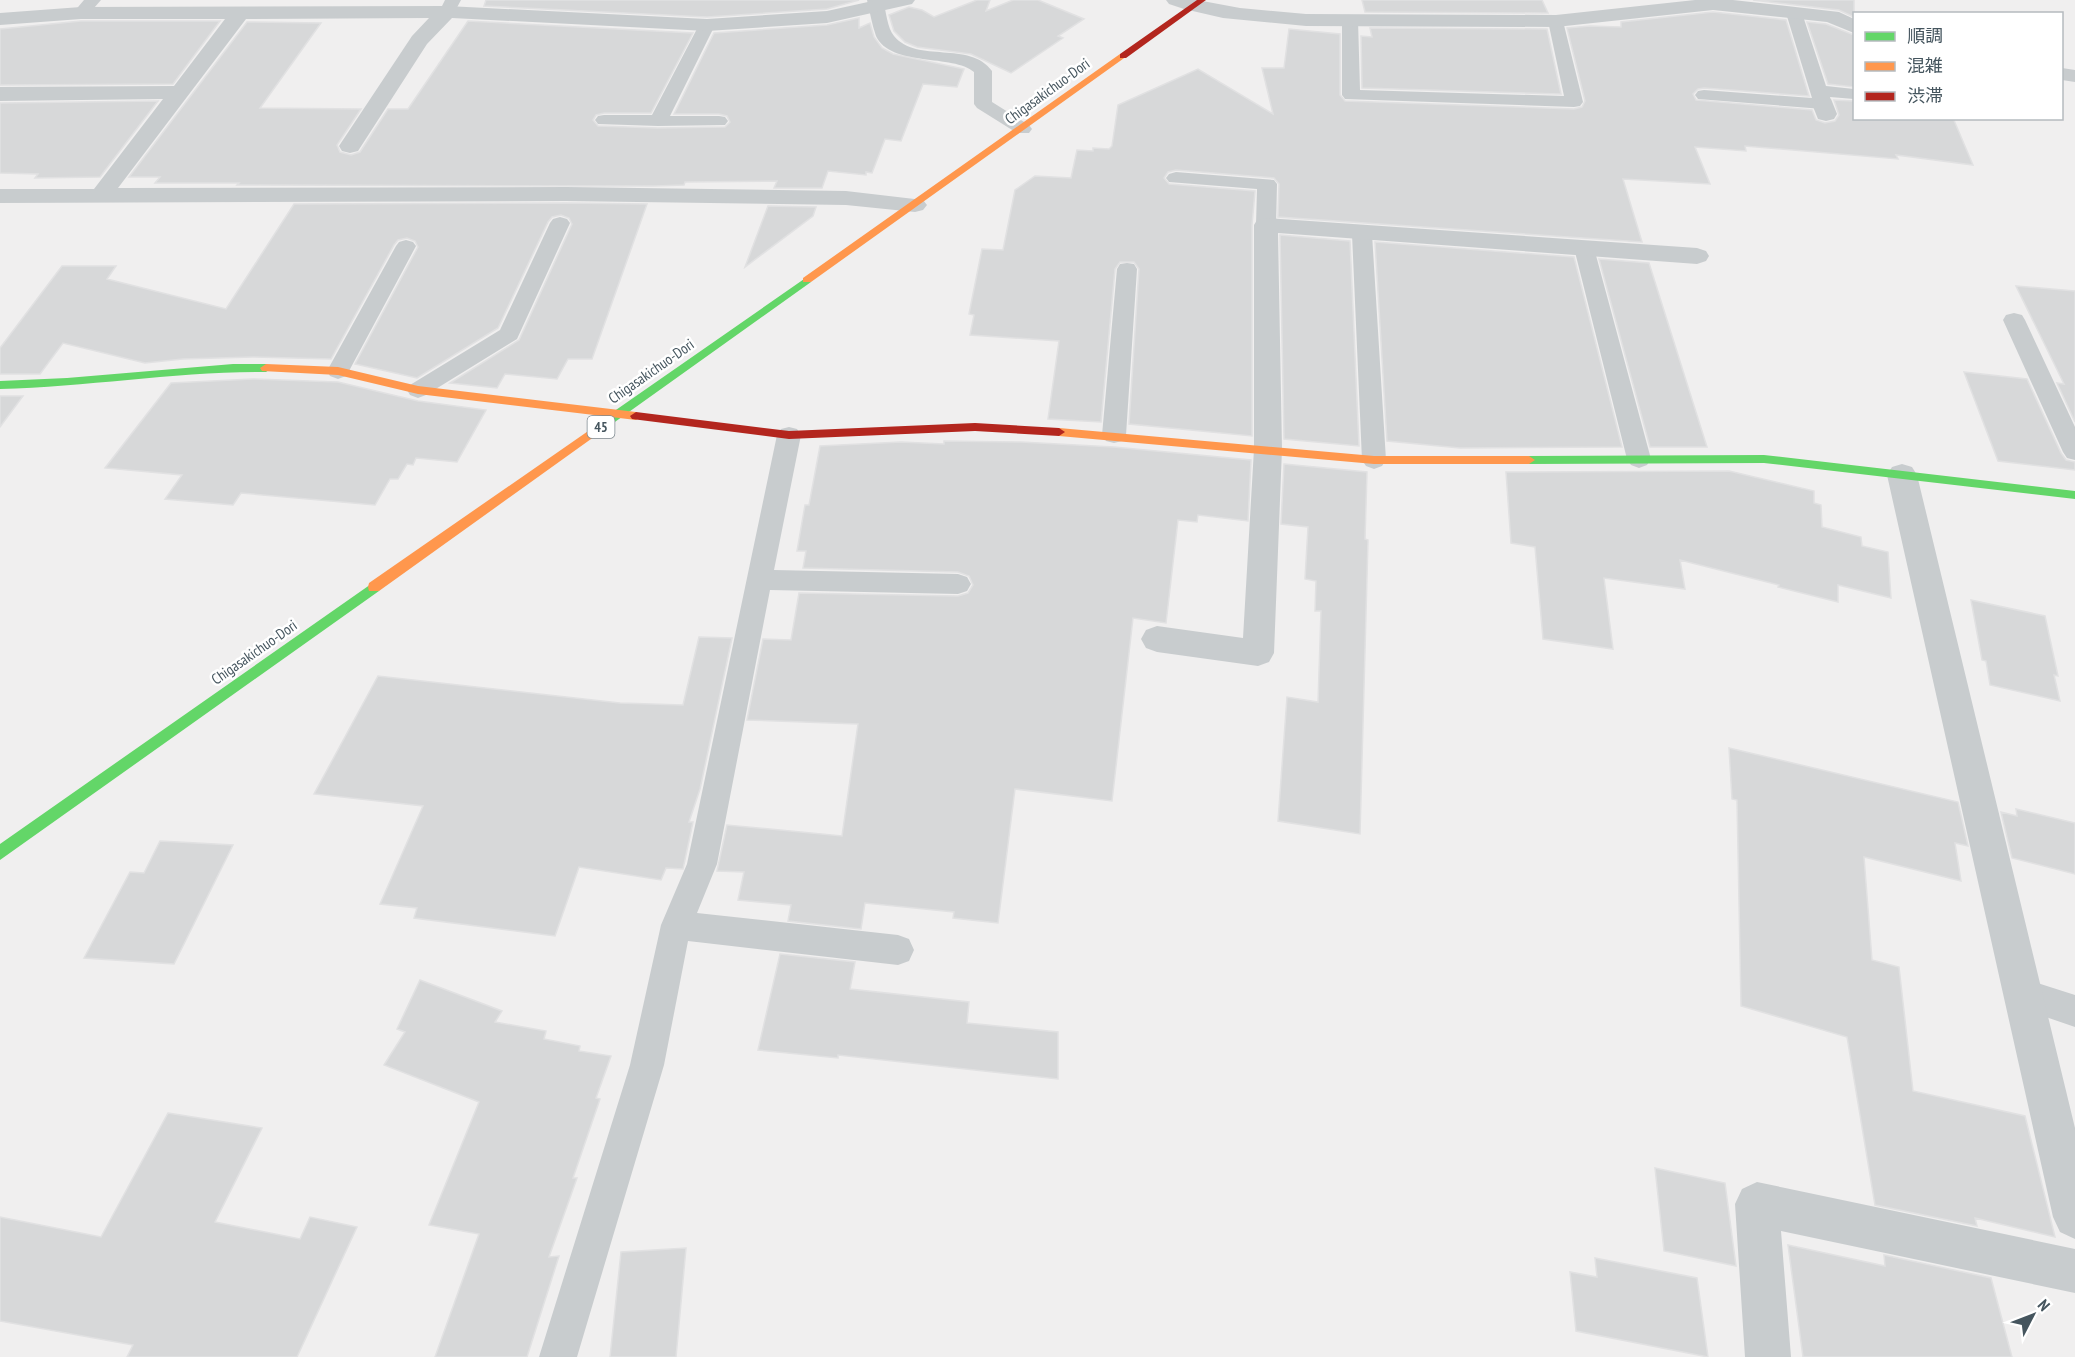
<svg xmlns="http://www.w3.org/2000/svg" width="2075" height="1357" viewBox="0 0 2075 1357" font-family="'PT Sans Narrow','Noto Sans JP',sans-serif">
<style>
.building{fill:#d7d8d9;stroke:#e1e1e2;stroke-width:1.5}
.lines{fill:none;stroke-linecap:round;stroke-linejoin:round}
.lane{fill:#c8ccce;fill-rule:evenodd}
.street{fill:#c8ccce;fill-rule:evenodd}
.fast{fill:#63d668;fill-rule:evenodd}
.slow{fill:#ff974d;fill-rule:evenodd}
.jam{fill:#b3261e;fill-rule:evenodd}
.labels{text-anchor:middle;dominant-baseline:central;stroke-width:5;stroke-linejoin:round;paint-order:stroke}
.shield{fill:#fff;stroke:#7d888e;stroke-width:1.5}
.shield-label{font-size:14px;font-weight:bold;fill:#45555e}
.street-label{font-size:15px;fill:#45555e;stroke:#fff}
</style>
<rect width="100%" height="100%" fill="#f0efef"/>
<!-- building -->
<path class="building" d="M486,0H859L827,9L707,17L484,6Z
M977,0H990L986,11L1013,0H1038L1084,19L1058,36L1063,38L1011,73L971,54L917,47L905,42L894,31L889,15L909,7L922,10L934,17Z
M1362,0H1542L1548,13L1365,12Z
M1753,0H1854V17L1839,10Z
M1713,12L1786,20L1809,96L1704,88L1698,89L1693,94L1696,100L1812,110L1816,120L1825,123L1835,121L1839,115L1834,100L1854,101V118H1953L1973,165L1896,155L1898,159L1745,146L1746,151L1695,147L1710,184L1623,179L1642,242L1278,217L1279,184L1274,178L1176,170L1168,172L1164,178L1169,184L1255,191L1252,225V436L1129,424L1139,269L1134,262H1120L1115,269L1101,422L1048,419L1059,341L970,335L974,315L969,314L982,249L1003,250L1015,190L1035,176L1071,178L1077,150L1093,151V148L1109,149L1112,146L1118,105L1198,69L1273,114L1262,68H1284L1289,29L1340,34V95L1345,101L1574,109L1582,107L1585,101L1567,28L1590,26L1621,27V22Z
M859,18V28L870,23L874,37L882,48L893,54L964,69L957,87L923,84L901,141L885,139L872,173L866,172V175L828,171L822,188H774L777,181L685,182L684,185L654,186L237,185L239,183H155L160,177H129L247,22L321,23L260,108L361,109L337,145L340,152L351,155L360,152L388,109H408L468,21L693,33L651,113H604L596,115L593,120L598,126L658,128L725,127L730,122L727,116L719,114H674L714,33L827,25Z
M81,21H220L173,84L0,85V29Z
M1807,22L1826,24L1854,35V87L1828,84Z
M1370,28L1547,29L1561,94L1362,88L1361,36L1372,37Z
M158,101L100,177L35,178L38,174L0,173V103Z
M566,203L647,204L592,359H568L557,379L505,374L497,388L450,383L519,340L572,224L569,218L561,215L552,217L548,222L498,328L417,378L355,364L418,247L415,241L407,238L398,240L394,245L331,359L253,357L183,359L145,363L63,343L40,374H0V348L62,266H116L107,279L226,309L294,204Z
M768,206L816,207L813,216L745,267Z
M1280,235L1350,241L1359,446L1284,439Z
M1375,242L1574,257L1622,447L1460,448L1387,441Z
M1599,259L1649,263L1707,447H1650Z
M2016,286L2075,291V422L2057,383L2064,384Z
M1964,372L2027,379L2061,453L2066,460L2075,462V470L1998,461Z
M253,379L338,382L418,401L486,410L457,462L416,458L413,465L407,464L398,479H390L375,505L241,493L233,505L165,499L182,475L105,468L171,383Z
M0,396H23L0,427Z
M944,441L1021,442L1114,447L1251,460L1248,521L1198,515L1197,522L1178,520L1166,623L1133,618L1112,801L1015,789L998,923L953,918L954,912L865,903L861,929L788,921L791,905L738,900L744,872L717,871L727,825L842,836L858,724L747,720L763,639L791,640L799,593L958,596L968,593L973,585L969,576L958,572L803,568L806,551H797L805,505H809L820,446L901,442L944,444Z
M1284,464L1367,472L1365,539L1368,540L1360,834L1278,821L1287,697L1318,702L1321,611H1315L1316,581L1305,579L1308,527L1281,524Z
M1729,471L1814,491V503L1821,505L1822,527L1861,537L1862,546L1888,552L1891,598L1838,585V602L1778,587L1779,585L1680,560L1685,589L1604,578L1613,649L1543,639L1535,547L1511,543L1506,472Z
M1971,600L2045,616L2058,676L2054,675L2060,701L1990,685L1986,661L1982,660Z
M699,637L732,638L700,789L689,822H693L683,869L666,868L661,880L579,867L555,936L414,918L417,908L380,904L423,806L314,794L378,676L620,703L683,705Z
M1729,748L1958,802L1968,846L1955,843L1961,881L1864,857L1872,960L1899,967L1913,1091L2025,1116L2055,1237L1975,1218L1977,1226L1875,1205L1847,1037L1741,1006L1737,800L1732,799Z
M2016,809L2075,823V874L2012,858L2001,812L2017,816Z
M160,841L233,845L174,964L84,958L130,872L144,873Z
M780,954L855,962L850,989L969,1002L967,1023L1058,1032V1079L838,1055V1058L758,1050Z
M420,980L502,1011L495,1022L546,1031L544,1039L580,1046L579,1051L611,1056L596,1098L600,1099L573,1178H577L549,1257L559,1256L527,1357H435L479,1234L429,1225L479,1102L384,1065L405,1032L397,1029Z
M168,1113L262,1128L215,1222L300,1239L310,1217L357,1227L297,1357H127L133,1345L0,1321V1217L101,1237Z
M1655,1168L1725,1183L1736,1266L1664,1251Z
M1788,1245L1885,1266L1884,1255L1991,1278L2012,1357H1803Z
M686,1248L676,1357H610L621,1252Z
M1595,1258L1697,1278L1708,1357L1576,1331L1570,1272L1597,1277Z"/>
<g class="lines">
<!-- lane -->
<path class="lane" d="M84,0H101L87,16H75L73,13Z
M445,0H461L453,15L447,17L439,12Z
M867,0H883C886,10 887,28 894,36C917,64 970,40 992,71V102L1029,125L1032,129L1029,133H1017L977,108L974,104V72C954,54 890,67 876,36C872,25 870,12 867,0Z
M1794,8L1802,13L1826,86L1854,89V99L1830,97L1832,104L1829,108L1823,109L1698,99L1695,95L1698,91L1704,90L1812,98L1786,13Z
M1350,15L1358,20L1360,90L1564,96L1548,21L1556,16L1562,17L1583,102L1580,106L1574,107L1345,99L1342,95V20Z
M707,20L715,25L670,116H719L725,117L728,121L725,125L658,126L598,124L595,120L598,116L604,115H652L699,25Z
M1176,172L1274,180L1277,184L1276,225L1273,229H1259L1256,225L1257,189L1169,182L1166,178L1169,174Z
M560,217L567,219L570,223L517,339L426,395L418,398L410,395L407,390L410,385L500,330L550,223L553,219Z
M1362,228L1369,230L1372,234L1386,460L1382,466L1374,469L1366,466L1362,460L1352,234L1355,230Z
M406,240L413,242L416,246L349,371L346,376L338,379L330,376L327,371L396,246L399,242Z
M1584,242L1591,244L1594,248L1651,459L1647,465L1639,468L1631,465L1627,459L1574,248L1577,244Z
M1127,263L1134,264L1137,269L1126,435L1122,441L1114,443L1106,441L1102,435L1117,269L1120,264Z
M2014,313L2022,315L2025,320L2075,427V460L2067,458L2063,452L2003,320L2006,315Z
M789,427L797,429L801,435L774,570L958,574L967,577L971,584L967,591L958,594L770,590L717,864L697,913L898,935L909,939L914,950L909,961L898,965L688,941L664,1065L577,1357H539L630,1065L661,925L687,864L777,435L781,429Z
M2022,978L2075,995V1027L2011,1005L2006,994L2011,983Z"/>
<!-- street -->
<path class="street" d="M877,0H915L912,4L827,23L707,31L452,18L427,44L358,151L350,153L342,151L339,146L412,36L429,18L246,19L118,188L566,187L846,191L923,200L927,205L923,210L915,212L846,205L566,201L0,203V189H94L163,99L0,101V87L174,86L225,19H81L0,25V13L81,7L447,6L707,19L827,11Z
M1166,0H1197L1240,8L1306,14L1556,15L1695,0H1733L1839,12L1854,19V33L1827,22L1713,10L1556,27L1306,26L1223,18L1184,9L1169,4Z
M2062,68L2075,70V82L2062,80Z
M1823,97L1831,99L1837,114L1834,119L1826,121L1818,119L1812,104L1815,99Z
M1266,218L1697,248L1706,251L1709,256L1706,261L1697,264L1278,233L1282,449L1274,653L1269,662L1258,666L1157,652L1146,648L1141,639L1146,630L1157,626L1243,638L1254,449V225L1257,220Z
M1902,464L1912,467L1917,475L2075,1128V1239L2060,1232L2053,1217L1887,475L1892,467Z
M1757,1182L2075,1249V1293L1781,1231L1791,1357H1745L1735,1204L1742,1189Z"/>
<!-- fast -->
<path class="fast" d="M807,277L811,278V282L598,434H590L588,431L590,428Z
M233,364H266L272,368L266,372C177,371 89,387 0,389V381L67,378Z
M1764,455L2075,491V499L1764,463L1529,464L1523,460L1529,456Z
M374,582L380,587L379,591L0,860V844Z"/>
<!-- slow -->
<path class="slow" d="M1120,54L1127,56L811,282H803V278Z
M266,364L338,367L418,386L636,412L642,416L636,420L418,394L338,375L262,371L260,368Z
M594,427L598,428L600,431L598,434L379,591H369L368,587L369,583Z
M1059,428L1374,456H1529L1535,460L1529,464H1374L1059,436L1053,432Z"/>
<!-- jam -->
<path class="jam" d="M1197,0H1206L1126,58H1120V54Z
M636,412L789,431L975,423L1059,428L1065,432L1059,436L975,431L789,439L632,419L630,416Z"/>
</g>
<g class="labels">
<!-- shield labels -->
<rect class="shield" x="587.5" y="416" width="27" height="22" rx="4.5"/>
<g class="shield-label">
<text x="601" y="427">45</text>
</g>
<!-- street labels -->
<g class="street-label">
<text transform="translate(1047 91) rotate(-36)">Chigasakichuo-Dori</text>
<text transform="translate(651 371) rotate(-35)">Chigasakichuo-Dori</text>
<text transform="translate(254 652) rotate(-35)">Chigasakichuo-Dori</text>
</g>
</g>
<!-- legend -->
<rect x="1853" y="12" width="210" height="108" fill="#ffffff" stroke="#b5bbbf" stroke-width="1.5"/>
<rect x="1865" y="32" width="30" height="9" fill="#63d668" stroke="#b5bbbf" stroke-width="1.5"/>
<text x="1907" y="42" font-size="18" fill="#45555e">順調</text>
<rect x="1865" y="62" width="30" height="9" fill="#ff974d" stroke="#b5bbbf" stroke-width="1.5"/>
<text x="1907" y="72" font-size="18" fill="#45555e">混雑</text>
<rect x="1865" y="92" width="30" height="9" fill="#b3261e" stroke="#b5bbbf" stroke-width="1.5"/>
<text x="1907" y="102" font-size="18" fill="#45555e">渋滞</text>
<!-- north arrow -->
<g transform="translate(2033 1315) rotate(48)" stroke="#ffffff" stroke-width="4.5" paint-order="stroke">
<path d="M0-4.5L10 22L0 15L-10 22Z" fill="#45555e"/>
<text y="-9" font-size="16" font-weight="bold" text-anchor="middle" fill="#45555e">N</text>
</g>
</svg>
